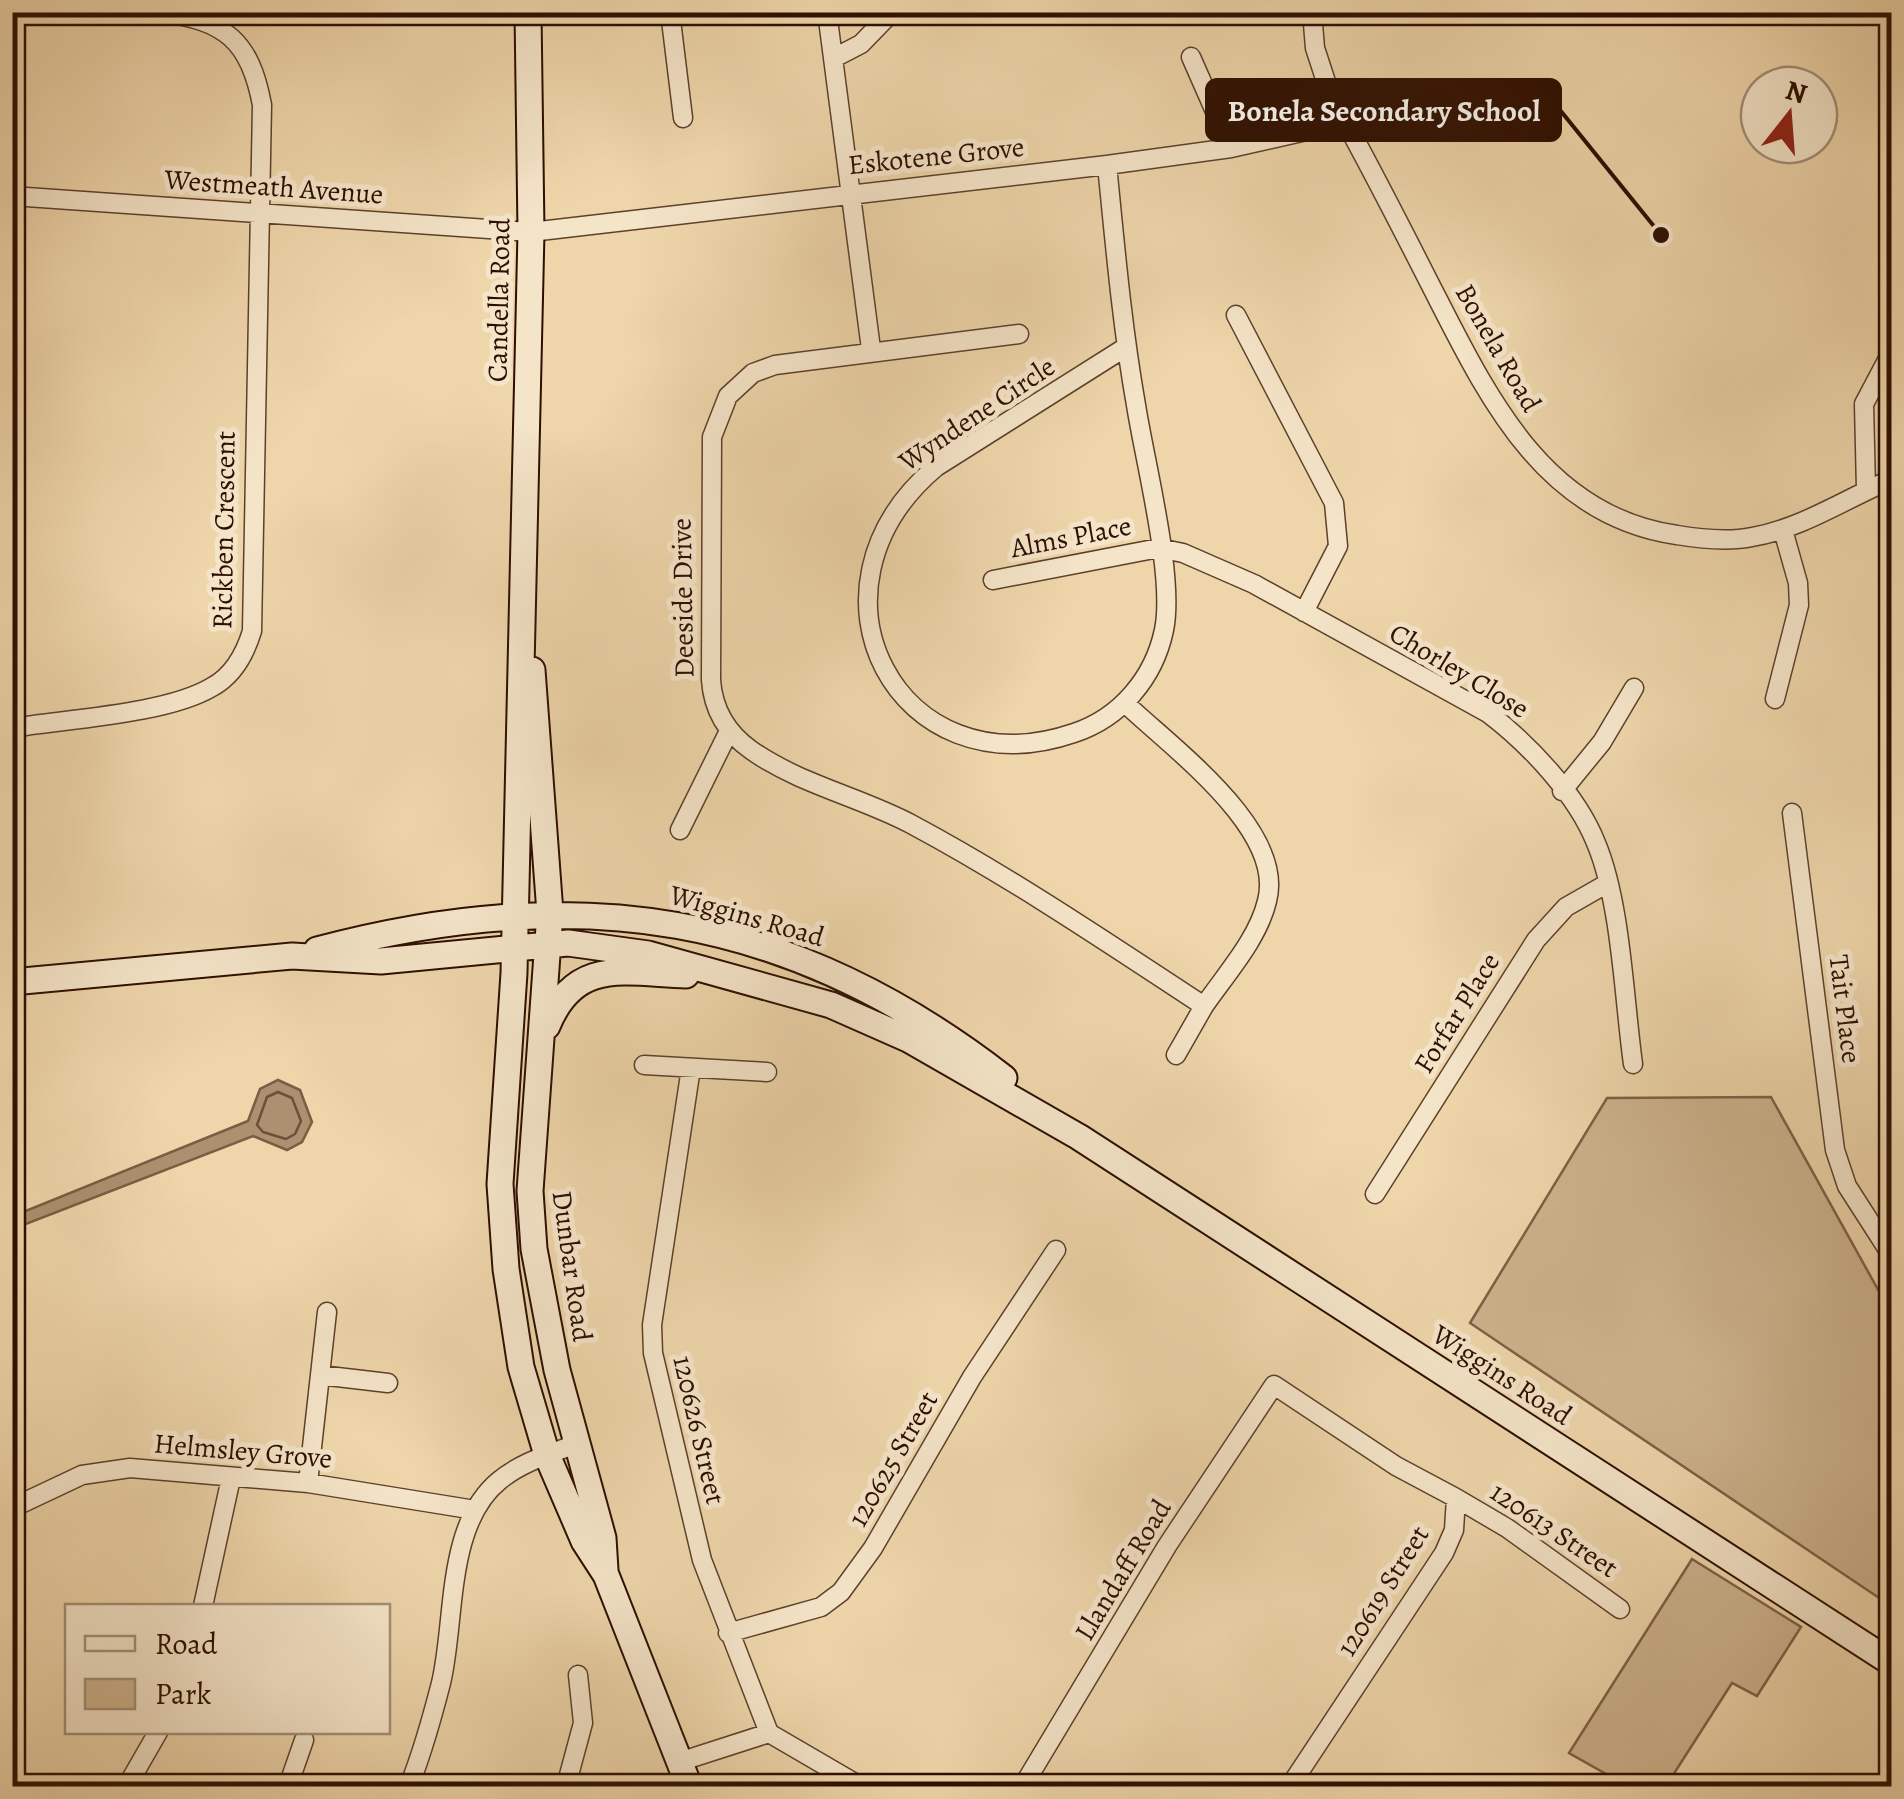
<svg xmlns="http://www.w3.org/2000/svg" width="1904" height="1799" viewBox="0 0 1904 1799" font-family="Alegreya,serif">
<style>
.green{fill:#cdb38d;stroke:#7d6047;stroke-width:2.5}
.water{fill:#ac9171;stroke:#795d44;stroke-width:2.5}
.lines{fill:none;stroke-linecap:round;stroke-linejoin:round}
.shore{stroke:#6c5039;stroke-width:2.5}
.street-casing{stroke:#5d402b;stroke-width:21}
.secondary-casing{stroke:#2d0e01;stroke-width:29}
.street{stroke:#f4e4c8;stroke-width:18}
.secondary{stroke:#f4e4c8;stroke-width:25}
.labels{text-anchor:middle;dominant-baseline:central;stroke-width:10;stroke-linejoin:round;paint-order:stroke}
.street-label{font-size:28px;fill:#2d0e01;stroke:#f4e4c8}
.leader{fill:none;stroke:#2d0e01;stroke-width:4}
.callout-dot{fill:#2d0e01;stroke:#f4e4c8;stroke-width:4}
.callout{fill:#2d0e01;stroke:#2d0e01;stroke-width:4}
.callout-label{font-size:30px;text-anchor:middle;font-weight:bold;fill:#fff}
</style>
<rect width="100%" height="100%" fill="#eed5aa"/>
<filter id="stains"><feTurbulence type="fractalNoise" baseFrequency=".002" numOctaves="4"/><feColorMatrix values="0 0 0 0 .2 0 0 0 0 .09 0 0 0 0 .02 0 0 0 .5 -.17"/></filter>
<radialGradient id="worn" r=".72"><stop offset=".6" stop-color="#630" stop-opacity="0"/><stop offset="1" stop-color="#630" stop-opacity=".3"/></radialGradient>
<!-- green -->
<path class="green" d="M1771,1097L1891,1313V1606L1470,1323L1607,1098Z
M1692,1559L1801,1627L1757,1696L1732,1683L1666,1786L1622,1783L1569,1753Z"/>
<!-- water -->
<path class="water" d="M278,1080L300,1090L312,1122L302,1142L287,1150L253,1136L13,1229V1216L248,1121L260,1089Z"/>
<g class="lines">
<!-- shore -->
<path class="shore" d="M278,1092L292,1098L301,1121L295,1134L286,1139L263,1132L257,1125L267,1097Z"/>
<!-- street casing -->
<g class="street-casing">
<path id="street" d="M670,12L683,118
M827,12L871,349
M1312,12L1315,48L1330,94C1365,156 1397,219 1429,282C1485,391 1541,516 1677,535C1701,539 1728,542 1752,537C1803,528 1845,499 1892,479
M1191,57L1231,148
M834,58L861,44L892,12
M1107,165C1115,245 1122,326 1136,405C1145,463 1175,577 1164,630C1154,678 1120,718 1074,733C899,793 790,590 936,467L1126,347
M12,196L531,232L1107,165L1231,148L1346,122
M1236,315L1334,503L1338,546L1304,612
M1019,334L775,365L753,373L728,396L712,437L711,680C713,709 727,733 751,750C799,784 860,797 911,824C1012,878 1108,943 1204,1006C1226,974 1258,939 1267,901C1286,830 1172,748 1126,704
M1866,490L1864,404L1892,351
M993,580L1159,548L1183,553L1254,584L1488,713C1529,744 1577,795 1596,843C1621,902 1624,999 1633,1064
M1775,699L1799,605L1798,583L1783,530
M12,728C67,719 167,714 212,687C234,675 245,654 252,631L262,105C250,40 225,21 161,12
M1562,791L1602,742L1634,688
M1792,813L1835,1150L1847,1186L1892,1256
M680,830L729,731
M1176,1055L1204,1006
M644,1065L767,1072
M691,1068L652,1325L653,1353L702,1560L769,1733
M1375,1194L1536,940L1566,907L1608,883
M320,1375L388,1383
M308,1483L327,1312
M1456,1498L1507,1528L1620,1609
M12,1508L82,1475L130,1468L308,1483L475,1510
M203,1606L231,1478
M728,1633L821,1607L841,1592L873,1548L972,1377L1056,1250
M679,1762L769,1733L860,1786
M127,1786L158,1732
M288,1786L304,1740
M409,1786C422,1754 432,1718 441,1683C456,1621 445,1524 500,1480C522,1462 550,1454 576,1444
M566,1786L583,1723L578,1675
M1023,1786L1167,1546L1274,1385L1396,1466L1456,1498L1454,1530L1444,1553L1290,1786"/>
</g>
<!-- secondary casing -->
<g class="secondary-casing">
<path id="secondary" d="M528,12L531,232L514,973L500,1184L506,1269L521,1367L547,1455L584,1541L606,1575L689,1786
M532,670L550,913L530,1191L534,1249L557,1370L603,1538L605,1570
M317,950C577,881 789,911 1004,1078
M12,982L292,956L381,961L568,943L648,954L831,1005L908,1039L1079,1137L1892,1663
M547,1026C575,957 625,973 686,975"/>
</g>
<!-- street -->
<use href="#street" class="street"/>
<!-- secondary -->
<use href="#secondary" class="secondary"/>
</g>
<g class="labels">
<!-- street labels -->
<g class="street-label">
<text transform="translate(936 156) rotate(-6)">Eskotene Grove</text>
<text transform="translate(274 187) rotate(4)">Westmeath Avenue</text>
<text transform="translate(499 300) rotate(-89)">Candella Road</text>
<text transform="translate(1498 348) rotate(60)">Bonela Road</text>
<text transform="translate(977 414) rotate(-34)">Wyndene Circle</text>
<text transform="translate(224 530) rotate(-89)">Rickben Crescent</text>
<text transform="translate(1071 537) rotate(-11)">Alms Place</text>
<text transform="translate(683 598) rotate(-91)">Deeside Drive</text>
<text transform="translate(1459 671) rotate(31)">Chorley Close</text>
<text transform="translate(747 916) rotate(16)">Wiggins Road</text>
<text transform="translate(1845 1009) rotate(83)">Tait Place</text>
<text transform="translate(1457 1013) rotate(-58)">Forfar Place</text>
<text transform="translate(572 1266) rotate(82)">Dunbar Road</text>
<text transform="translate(1502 1375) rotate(33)">Wiggins Road</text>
<text transform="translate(699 1430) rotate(77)">120626 Street</text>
<text transform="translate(243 1451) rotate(5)">Helmsley Grove</text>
<text transform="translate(893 1459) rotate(-60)">120625 Street</text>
<text transform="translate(1554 1530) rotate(34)">120613 Street</text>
<text transform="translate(1123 1570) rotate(-59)">Llandaff Road</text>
<text transform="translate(1383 1591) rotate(-58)">120619 Street</text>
</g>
</g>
<!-- callouts -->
<path class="leader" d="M1661 235L1560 110"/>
<circle class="callout-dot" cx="1661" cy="235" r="10"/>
<rect class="callout" x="1207" y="80" width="353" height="60" rx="10"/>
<g class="callout-label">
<text x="1384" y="121">Bonela Secondary School</text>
</g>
<!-- margin -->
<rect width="1904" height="1799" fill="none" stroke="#eed5aa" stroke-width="50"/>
<rect x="15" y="15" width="1874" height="1769" fill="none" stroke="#2d0e01" stroke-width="5"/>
<rect x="25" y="25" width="1854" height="1749" fill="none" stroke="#2d0e01" stroke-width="2.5"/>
<!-- legend -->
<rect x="65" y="1604" width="325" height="130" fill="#f4e4c8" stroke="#a48e78" stroke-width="2.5"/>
<rect x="85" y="1636" width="50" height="15" fill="#f4e4c8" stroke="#a48e78" stroke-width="2.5"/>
<text x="155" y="1654" font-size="30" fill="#2d0e01">Road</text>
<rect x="85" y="1679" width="50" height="30" fill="#cdb38d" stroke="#a48e78" stroke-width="2.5"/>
<text x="155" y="1704" font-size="30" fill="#2d0e01">Park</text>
<!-- north arrow -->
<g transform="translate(1789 115) rotate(17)"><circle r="48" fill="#f4e4c8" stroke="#a48e78" stroke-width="2.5"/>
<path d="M0-8L18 38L0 25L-18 38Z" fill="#8f2418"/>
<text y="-15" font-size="28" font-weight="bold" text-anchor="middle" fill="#2d0e01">N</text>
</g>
<rect width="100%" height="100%" filter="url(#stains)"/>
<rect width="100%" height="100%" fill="url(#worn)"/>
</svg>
